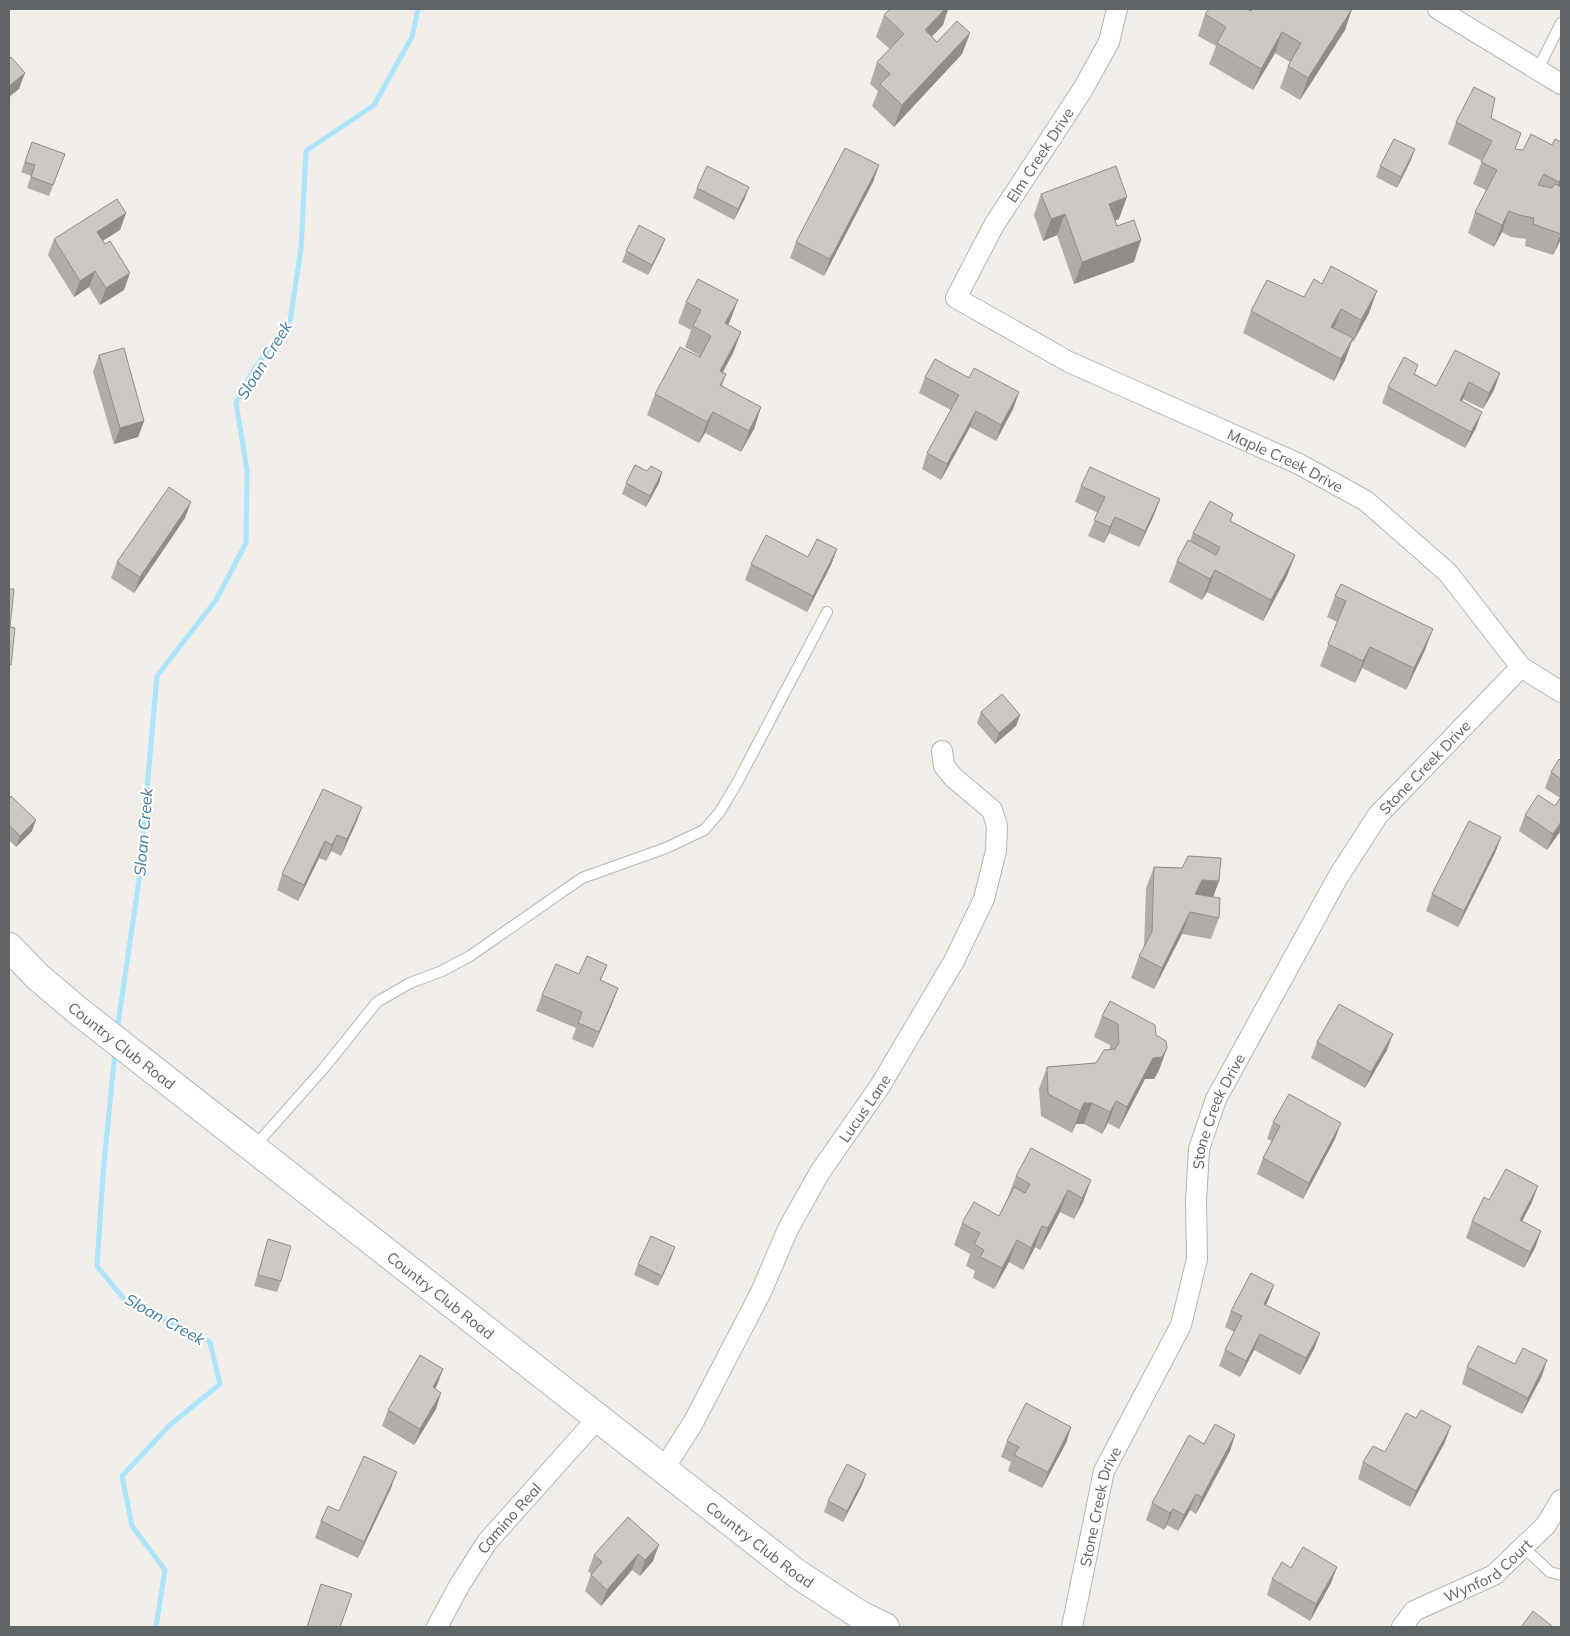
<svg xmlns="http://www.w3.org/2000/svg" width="1570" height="1636" viewBox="0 0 1570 1636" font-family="Mulish,sans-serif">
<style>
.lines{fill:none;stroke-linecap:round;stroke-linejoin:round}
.stream{stroke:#ace4fc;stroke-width:5}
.service-casing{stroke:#b3b6b9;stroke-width:12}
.minor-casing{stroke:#b3b6b9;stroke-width:22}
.secondary-casing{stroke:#b4b8bc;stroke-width:30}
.service{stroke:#fff;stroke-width:10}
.minor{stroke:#fff;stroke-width:20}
.secondary{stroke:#fff;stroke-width:28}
.wall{fill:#afaca9}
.shaded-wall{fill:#8f8c89}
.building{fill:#ccc8c4;stroke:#8f8c89}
.labels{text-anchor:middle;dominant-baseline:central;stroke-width:4.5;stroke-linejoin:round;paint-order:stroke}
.street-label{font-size:15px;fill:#5f6467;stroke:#fff}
.water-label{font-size:16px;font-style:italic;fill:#427b9e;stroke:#fff}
</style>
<rect width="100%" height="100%" fill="#f1ede8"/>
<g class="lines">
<!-- stream -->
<path class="stream" d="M117,1031L139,880L157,676L216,600L246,543L247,470L236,403L253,371L290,321L301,249L306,151L374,105L412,37L418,9
M115,1052L103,1174L97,1266L124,1299L210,1342L220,1384L170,1425L122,1476L132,1526L165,1570L156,1627"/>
<!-- service casing -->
<g class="service-casing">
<path id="service" d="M1538,69L1561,23
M254,1147L324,1068L377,1002L410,983L442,971L470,956L582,878L666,848L704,830L719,813L737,783L827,612
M1523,1547L1550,1572L1561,1575"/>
</g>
<!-- minor casing -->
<g class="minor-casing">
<g id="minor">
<path id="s1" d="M1117,9L1109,42L1083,89L994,225L956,298L1069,362L1299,464L1366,501L1448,573L1521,667L1561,692"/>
<path d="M1438,9L1561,84"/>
<path id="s2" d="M663,1470L693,1423L761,1292L788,1229L820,1172L880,1086L954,961L984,899L996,851L997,826L992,810L953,777L944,766L942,751"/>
<path id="s3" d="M437,1627L459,1586L487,1542L597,1419"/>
<path id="s4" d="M1072,1627L1104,1471L1181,1325L1197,1259L1196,1201L1199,1149L1216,1099L1338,877L1378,815L1521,667"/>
<path id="s5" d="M1402,1627L1414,1611L1494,1575L1546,1525L1561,1500"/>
</g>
</g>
<!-- secondary casing -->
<g class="secondary-casing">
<g id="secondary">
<path id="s6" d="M9,947L38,977L77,1010L796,1573L860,1615L885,1627"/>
</g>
</g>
<!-- service -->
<use href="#service" class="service"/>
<!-- minor -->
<use href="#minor" class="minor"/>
<!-- secondary -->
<use href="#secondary" class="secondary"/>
</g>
<!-- wall -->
<path class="wall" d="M890,9H948L943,25L932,36L937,42L970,33L962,54L894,127L872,106L878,91L870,84L877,62L890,49L876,37L884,15Z
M1209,9H1352L1345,30L1300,100L1280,88L1288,66L1290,62L1275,53L1253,90L1209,64L1216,46L1198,36L1205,14Z
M1491,118L1515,149L1523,150L1552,145L1560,186L1561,239L1553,255L1525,246L1526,239L1511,237L1502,232L1494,247L1468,233L1475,212L1486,190L1473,184L1482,161L1448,144L1456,122Z
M32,142L65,154L49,196L27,188L31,176L21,172Z
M1411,160L1397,188L1376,177L1380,166Z
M879,165L873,182L824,276L790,258L796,242Z
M697,188L745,198L734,220L693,198Z
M1041,194L1119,219L1115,220L1134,262L1074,284L1057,235L1043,241L1034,215Z
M126,213L120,230L102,241L124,290L100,305L89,287L74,297L48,255L54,239Z
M661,249L648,275L622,262L626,251Z
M1322,284L1369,313L1353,342L1352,341L1345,360L1334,381L1243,333L1251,311L1304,297Z
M686,302L730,321L728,325L741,332L733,353L723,372L726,374L722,386L761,407L754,429L741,452L705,433L699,443L647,415L655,394L700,356L685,347L691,330L678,323Z
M99,355L144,421L138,437L114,444L93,372Z
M1500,373L1494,390L1483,409L1463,399L1462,401L1476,428L1465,448L1382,403L1388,387L1415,374L1436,386Z
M925,377L969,378L1019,392L1013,409L996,441L970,427L941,480L922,469L927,453L951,410L919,393Z
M647,471L662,472L659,483L646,507L622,494L626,483Z
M1081,486L1160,499L1154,515L1139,547L1109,533L1104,543L1088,536L1098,513L1075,502Z
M185,518L134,593L111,578L117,562Z
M1231,521L1295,555L1287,576L1263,621L1207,592L1202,600L1169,582L1177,561L1190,541L1193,533Z
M837,549L831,565L807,612L745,580L751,564L808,557Z
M1341,584L1425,650L1406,690L1362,668L1355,683L1320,666L1337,622L1327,617L1335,596Z
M981,712L1020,715L1016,726L995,744L977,723Z
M1561,761V835L1559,833L1547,850L1519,831L1525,815L1555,806L1560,798L1545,788L1551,772Z
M9,799L32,831L16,847L9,840Z
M362,807L356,823L341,856L331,851L326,861L319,858L298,901L277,890L282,874Z
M1501,837L1495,853L1458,927L1426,911L1432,894Z
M1154,867L1213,897L1219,918L1211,939L1182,934L1154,989L1131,978L1139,956L1144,947L1146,888Z
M607,965L601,980L618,988L612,1004L593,1048L572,1039L576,1028L536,1011L542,995L579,974Z
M1102,1016L1156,1035L1167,1048L1159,1070L1154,1079H1145L1119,1129L1108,1123L1102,1134L1084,1124H1076L1072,1133L1041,1116L1039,1089L1047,1067L1096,1063L1110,1049V1045L1094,1037Z
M1317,1042L1387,1050L1365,1088L1311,1058Z
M1273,1122L1335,1139L1303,1199L1257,1174L1263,1158L1272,1141L1267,1139Z
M1016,1176L1091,1180L1083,1202L1074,1219L1060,1212L1040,1250L1035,1247L1023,1270L1009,1262L994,1289L973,1278L975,1271L966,1266L970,1254L954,1245L962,1223L999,1216L1008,1197Z
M1489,1200L1532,1202L1522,1221L1541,1231L1535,1248L1524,1268L1466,1238L1472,1221Z
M268,1239L281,1281L277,1292L254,1286Z
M671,1258L658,1286L634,1275L638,1264Z
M1274,1285L1266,1305L1320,1333L1314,1349L1300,1375L1254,1350L1240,1377L1219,1366L1225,1350L1234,1332L1225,1327L1231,1311Z
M1515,1364L1542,1376L1522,1414L1462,1384L1467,1367Z
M443,1369L437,1385L435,1389L436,1409L414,1445L382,1426L388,1410Z
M1071,1427L1066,1443L1042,1488L1008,1471L1011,1462L1001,1457L1007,1441Z
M1235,1435L1230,1451L1196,1514L1190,1510L1178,1531L1167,1525L1164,1530L1146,1520L1152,1503L1204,1444Z
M1445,1442L1410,1507L1358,1479L1363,1462L1385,1452Z
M866,1474L862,1485L843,1522L824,1512L828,1501Z
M391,1488L358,1558L315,1538L321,1521L339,1511Z
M628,1517L653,1561L640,1576L632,1570L601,1606L585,1591L591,1574L588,1571L594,1555Z
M1291,1568L1331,1583L1310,1621L1267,1595L1272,1579Z"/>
<!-- shaded-wall -->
<path class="shaded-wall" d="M945,9H948L943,25L917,52L925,30Z
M1352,9L1345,30L1300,100L1308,78Z
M1282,32L1275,53L1253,90L1261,69Z
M970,33L962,54L894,127L902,105Z
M25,73L19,89L9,97V86Z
M1415,149L1411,160L1397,188L1401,177Z
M879,165L873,182L824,276L830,259Z
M1561,178V184L1551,204L1559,182Z
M749,187L745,198L734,220L738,209Z
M1127,197L1119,219L1101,225L1109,204Z
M1509,211L1502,232L1494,247L1502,225Z
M126,213L120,230L91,248L97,232Z
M1065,214L1057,235L1043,241L1051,219Z
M1561,233V239L1553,255Z
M665,239L661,249L648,275L652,265Z
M1141,240L1134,262L1074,284L1082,262Z
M95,271L89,287L74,297L80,281Z
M130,273L124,290L100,305L106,288Z
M1377,291L1369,313L1353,342L1361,320Z
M738,300L730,321L717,345L725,323Z
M1341,309L1333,331L1331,327Z
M741,332L733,353L712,392L720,371Z
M1353,338L1345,360L1334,381L1341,359Z
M1500,373L1494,390L1483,409L1489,393Z
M1469,382L1463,399L1454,416L1460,400Z
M1019,392L1013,409L996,441L1001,425Z
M761,407L754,429L741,452L749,431Z
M976,411L970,427L941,480L947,464Z
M713,412L705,433L699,443L707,422Z
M1482,412L1476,428L1465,448L1471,432Z
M144,421L138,437L114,444L120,428Z
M662,472L659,483L646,507L650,496Z
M1160,499L1154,515L1139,547L1145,531Z
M191,502L185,518L134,593L140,577Z
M1115,517L1109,533L1104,543L1110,527Z
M837,549L831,565L807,612L813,596Z
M1295,555L1287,576L1263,621L1271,600Z
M1215,570L1207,592L1202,600L1210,579Z
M1433,629L1425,650L1406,690L1414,668Z
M1370,647L1362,668L1355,683L1363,661Z
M1020,715L1016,726L995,744L999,733Z
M362,807L356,823L341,856L347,839Z
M36,820L32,831L16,847L20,836Z
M1561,822V826L1559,833L1547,850L1553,834Z
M337,835L331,851L326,861L332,845Z
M1501,837L1495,853L1458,927L1464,911Z
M325,841L319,858L298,901L304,885Z
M1202,880L1219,881L1211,903L1195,894Z
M1190,912L1182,934L1154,989L1162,968Z
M618,988L612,1004L593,1048L599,1032Z
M1393,1034L1387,1050L1365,1088L1371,1072Z
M1167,1048L1159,1070L1154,1079H1145L1119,1129L1127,1107L1153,1058Z
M1116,1101L1108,1123L1102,1134L1110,1112Z
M1084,1103H1092L1084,1124H1076L1072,1133L1080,1111Z
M1341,1123L1335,1139L1303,1199L1309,1183Z
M1091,1180L1083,1202L1074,1219L1082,1198Z
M1538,1186L1532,1202L1514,1237L1520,1220Z
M1068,1190L1060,1212L1040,1250L1048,1228Z
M1042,1226L1035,1247L1023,1270L1031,1248Z
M1541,1231L1535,1248L1524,1268L1530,1252Z
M1017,1240L1009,1262L994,1289L1002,1268Z
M675,1247L671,1258L658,1286L662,1276Z
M1274,1285L1268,1301L1258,1320L1264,1304Z
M1320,1333L1314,1349L1300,1375L1306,1358Z
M1260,1334L1254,1350L1240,1377L1246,1361Z
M1547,1360L1542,1376L1522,1414L1528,1398Z
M443,1369L437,1385L427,1404L433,1387Z
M441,1393L436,1409L414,1445L420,1429Z
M1451,1426L1445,1442L1410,1507L1416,1491Z
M1071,1427L1066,1443L1042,1488L1048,1472Z
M1235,1435L1230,1451L1196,1514L1202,1497Z
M397,1472L391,1488L358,1558L364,1542Z
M866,1474L862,1485L843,1522L847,1511Z
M1196,1494L1190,1510L1178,1531L1184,1515Z
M1173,1509L1167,1525L1164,1530L1170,1513Z
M659,1545L653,1561L640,1576L645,1560Z
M638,1554L632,1570L601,1606L607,1590Z
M1337,1567L1331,1583L1310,1621L1316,1604Z"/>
<!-- building -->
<path class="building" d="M890,9H945L925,30L937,42L957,21L970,33L902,105L880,84L890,74L877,62L904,34L884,15Z
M1209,9H1247L1251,11L1253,9H1352L1308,78L1288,66L1301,43L1282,32L1261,69L1217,43L1226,27L1205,14Z
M11,57L25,73L9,86V59Z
M1474,87L1495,98L1491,118L1521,133L1515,149L1523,150L1531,134L1552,145L1555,139L1561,142V178L1559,182L1544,174L1538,185L1552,188L1555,184L1561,187V234L1533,224L1534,218L1519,215L1509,211L1502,225L1475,212L1497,170L1481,162L1492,141L1456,122Z
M1394,139L1415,149L1401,177L1380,166Z
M32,142L65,154L53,185L31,177L35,165L25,162Z
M845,148L879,165L830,259L796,242Z
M707,166L749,187L738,209L697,188Z
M1116,166L1127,197L1109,204L1117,226L1134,220L1141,240L1082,262L1065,214L1051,219L1041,194Z
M117,199L126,213L97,232L105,244L110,241L130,273L106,288L95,271L80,281L54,239Z
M639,225L665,239L652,265L626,251Z
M1331,266L1377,291L1361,320L1341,309L1331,327L1353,338L1341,359L1251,311L1267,280L1304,297L1314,279L1322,284Z
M698,279L738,300L725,323L741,332L720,371L726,374L720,385L761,407L749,431L713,412L707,422L655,394L680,347L700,357L711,336L693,326L701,310L686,302Z
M124,348L144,421L120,428L99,355Z
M1455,350L1500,373L1489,393L1469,382L1460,400L1482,412L1471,432L1388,387L1404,357L1418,365L1414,374L1436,386Z
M935,359L969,378L974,368L1019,392L1001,425L976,411L947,464L927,453L959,395L925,377Z
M635,465L647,471L651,466L662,472L650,496L626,483Z
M1090,467L1160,499L1145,531L1115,517L1110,527L1094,520L1105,497L1081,486Z
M169,487L191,502L140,577L117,562Z
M1210,501L1233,514L1230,521L1295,555L1271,600L1215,570L1210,579L1177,561L1188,540L1216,555L1220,547L1193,533Z
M766,535L808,557L817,539L837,549L813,596L751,564Z
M1341,584L1433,629L1414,668L1370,647L1363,661L1328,644L1346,601L1335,596Z
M9,589H14L10,627L15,628L11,665H9Z
M1002,694L1020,715L999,733L981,712Z
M1559,759L1561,761V779L1551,772Z
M323,789L362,807L347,839L337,835L332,845L325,841L304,885L282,874Z
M1538,795L1555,806L1561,797V822L1553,834L1525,815Z
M11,796L36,820L20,836L9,825V799Z
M1469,821L1501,837L1464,911L1432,894Z
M1188,856L1221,858L1219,881L1202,880L1195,894L1220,898L1219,918L1190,912L1162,968L1139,956L1152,932L1154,867L1182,868Z
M587,956L607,965L600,980L618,988L599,1032L578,1023L582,1012L542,995L556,964L579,974Z
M1110,1001L1155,1025L1156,1035L1166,1041L1167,1048L1162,1057L1153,1058L1127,1107L1116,1101L1110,1112L1092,1103H1084L1080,1111L1048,1094L1047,1067L1096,1063L1104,1050L1115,1049L1119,1043L1118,1024L1102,1016Z
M1339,1004L1393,1034L1371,1072L1317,1042Z
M1289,1094L1341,1123L1309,1183L1263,1158L1280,1126L1273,1122Z
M1031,1148L1091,1180L1082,1198L1068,1190L1048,1228L1042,1226L1031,1248L1017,1240L1002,1268L980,1257L984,1250L974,1244L980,1233L962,1223L974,1202L999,1216L1014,1187L1025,1193L1030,1184L1016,1176Z
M1506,1169L1538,1186L1520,1220L1541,1231L1530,1252L1472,1221L1484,1197L1489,1200Z
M651,1236L675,1247L662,1276L638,1264Z
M268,1239L291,1246L281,1281L258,1275Z
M1251,1273L1274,1285L1264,1304L1320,1333L1306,1358L1260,1334L1246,1361L1225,1350L1242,1316L1231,1311Z
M1478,1346L1515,1364L1523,1348L1547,1360L1528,1398L1467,1367Z
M420,1355L443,1369L433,1387L441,1393L420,1429L388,1410Z
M1026,1403L1071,1427L1048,1472L1014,1455L1019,1447L1007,1441Z
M1421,1410L1451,1426L1416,1491L1363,1462L1373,1446L1385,1452L1406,1413L1416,1418Z
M1215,1424L1235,1435L1202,1497L1196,1494L1184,1515L1173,1509L1170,1513L1152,1503L1189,1435L1204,1444Z
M364,1456L397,1472L364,1542L321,1521L328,1506L339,1511Z
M847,1464L866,1474L847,1511L828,1501Z
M628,1517L659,1545L645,1560L638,1554L607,1590L591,1575L602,1562L594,1555Z
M1303,1547L1337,1567L1316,1604L1272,1579L1282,1562L1291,1568Z
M321,1584L352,1594L340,1627H307Z
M1533,1611L1553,1627H1521Z"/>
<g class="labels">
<!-- street labels -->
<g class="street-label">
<text transform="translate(1040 155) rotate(-57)">Elm Creek Drive</text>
<text stroke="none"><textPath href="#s1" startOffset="700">Maple Creek Drive</textPath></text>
<text stroke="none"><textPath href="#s4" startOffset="949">Stone Creek Drive</textPath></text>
<text stroke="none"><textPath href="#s6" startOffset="150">Country Club Road</textPath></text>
<text stroke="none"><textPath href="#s2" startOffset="415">Lucus Lane</textPath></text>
<text stroke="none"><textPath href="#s4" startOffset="544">Stone Creek Drive</textPath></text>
<text stroke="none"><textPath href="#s6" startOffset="555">Country Club Road</textPath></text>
<text stroke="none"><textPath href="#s4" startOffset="124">Stone Creek Drive</textPath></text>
<text stroke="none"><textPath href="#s3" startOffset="131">Camino Real</textPath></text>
<text stroke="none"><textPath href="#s6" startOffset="960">Country Club Road</textPath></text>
<text stroke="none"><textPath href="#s5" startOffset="105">Wynford Court</textPath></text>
</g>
<!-- water labels -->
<g class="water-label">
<text transform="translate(264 360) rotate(-58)">Sloan Creek</text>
<text transform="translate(143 832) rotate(-85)">Sloan Creek</text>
<text transform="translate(165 1319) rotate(29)">Sloan Creek</text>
</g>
</g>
<!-- border -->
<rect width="1570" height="1636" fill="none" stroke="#5f6467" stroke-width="20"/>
</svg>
